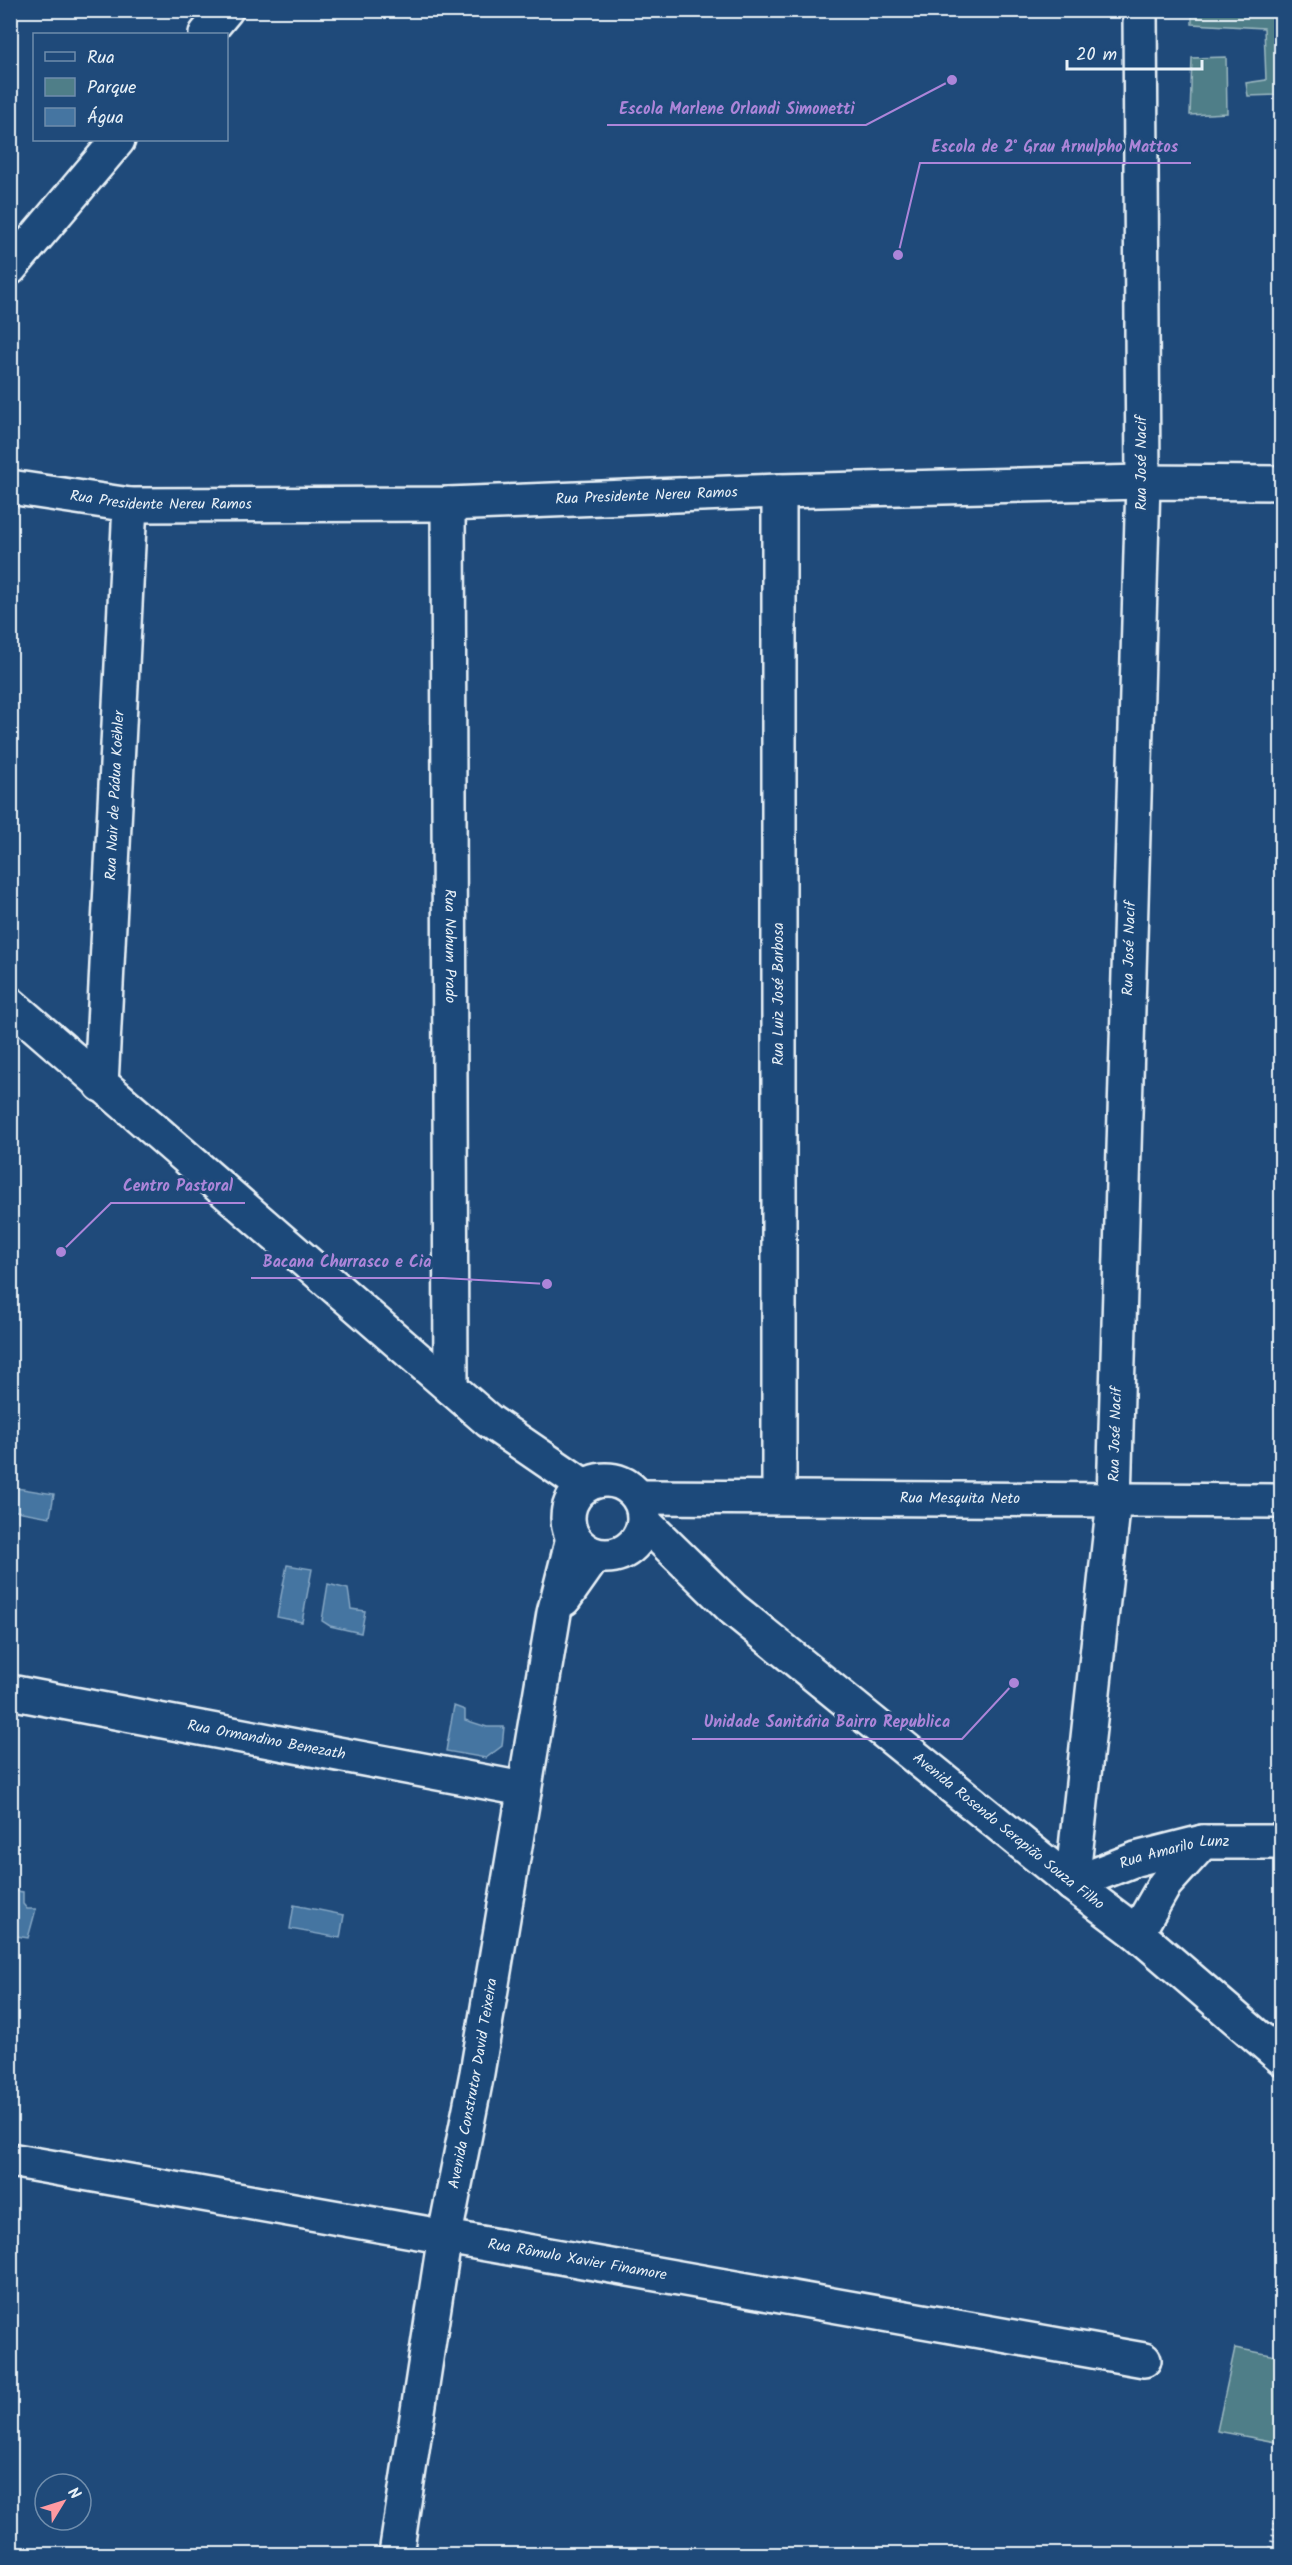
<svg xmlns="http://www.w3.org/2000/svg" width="1292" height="2565" viewBox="0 0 1292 2565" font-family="Kalam,sans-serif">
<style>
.green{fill:#4f7e88;stroke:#9cb8c0;stroke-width:1.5}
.water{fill:#4575a1;stroke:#86a7c4;stroke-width:1.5}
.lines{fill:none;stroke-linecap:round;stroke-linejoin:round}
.pedestrian-casing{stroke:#e8f1f8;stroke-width:38}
.minor-casing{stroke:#e8f1f8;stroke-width:38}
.tertiary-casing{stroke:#e8f1f8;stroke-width:38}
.path{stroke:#e8f1f8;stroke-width:4;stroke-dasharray:1.5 4.5;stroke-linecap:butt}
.pedestrian{stroke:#1f4a7a;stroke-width:33}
.minor{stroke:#1f4a7a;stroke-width:33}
.tertiary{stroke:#1f4a7a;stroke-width:33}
.labels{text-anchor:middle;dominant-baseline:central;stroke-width:6;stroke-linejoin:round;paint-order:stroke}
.street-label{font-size:15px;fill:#e8f1f8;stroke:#1f4a7a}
.leader{fill:none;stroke:#ac85d9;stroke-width:2}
.callout-dot{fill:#ac85d9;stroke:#1f4a7a;stroke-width:2}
.callout-label{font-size:16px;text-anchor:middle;font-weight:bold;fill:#ac85d9;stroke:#1f4a7a;stroke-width:6;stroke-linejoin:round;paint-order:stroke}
</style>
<rect width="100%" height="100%" fill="#1f4a7a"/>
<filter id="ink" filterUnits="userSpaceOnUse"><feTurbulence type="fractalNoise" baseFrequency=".0167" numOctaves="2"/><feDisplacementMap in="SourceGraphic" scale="12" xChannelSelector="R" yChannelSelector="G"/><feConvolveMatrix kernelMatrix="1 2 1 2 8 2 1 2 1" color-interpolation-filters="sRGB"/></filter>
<g filter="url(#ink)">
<!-- green -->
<path class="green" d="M1192,11H1281L1277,95L1248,96L1246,83L1266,80L1264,28L1192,24Z
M1226,57L1227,113L1190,115L1192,58Z
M1235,2348L1281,2357V2443L1217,2431Z"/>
<!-- water -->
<path class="water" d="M10,1487L54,1494L50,1517L11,1510Z
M287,1565L312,1569L302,1622L277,1617Z
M328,1584L348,1589L351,1609L365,1611L361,1633L330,1626L322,1621Z
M454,1706L465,1710V1720L487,1727H504L502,1746L486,1758L446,1751Z
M11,1890L23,1892V1904L27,1909H36L28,1938L11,1935Z
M294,1905L344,1915L340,1938L290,1929Z"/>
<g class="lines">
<!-- pedestrian casing -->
<g class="pedestrian-casing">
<path id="pedestrian" d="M1140,10L1143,482"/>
</g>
<!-- minor casing -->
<g class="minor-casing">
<g id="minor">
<path id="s1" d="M10,487L130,505L448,504L779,491L1143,482L1282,483"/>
<path id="s2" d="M448,504L451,1388"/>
<path id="s3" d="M101,1085L130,505"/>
<path id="s4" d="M639,1497L1282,1501"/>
<path d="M779,1497V491"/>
<path d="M564,1599L595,1555"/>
<path id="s5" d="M10,1692L523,1789"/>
<path id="s6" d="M1072,1884L1114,1500L1143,482"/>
<path id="s7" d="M1072,1884L1136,1859L1203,1842H1282"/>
<path id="s8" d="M10,2160L1144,2360"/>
<path id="s9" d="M396,2554L445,2235L477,2073L554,1613L573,1538"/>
</g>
</g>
<!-- tertiary casing -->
<g class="tertiary-casing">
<g id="tertiary">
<path d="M206,34L226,10"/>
<path d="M10,268L118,140"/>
<path d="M10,1004L489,1421L584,1486"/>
<circle cx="606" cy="1518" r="38"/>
<path id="s10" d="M645,1523L733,1609L1072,1884L1137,1933L1282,2058"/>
<path d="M1137,1933L1165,1884L1203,1842"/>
</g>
</g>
<!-- path -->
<path class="path" d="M1270,2554L1282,2488"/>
<!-- pedestrian -->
<use href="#pedestrian" class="pedestrian"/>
<!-- minor -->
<use href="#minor" class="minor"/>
<!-- tertiary -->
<use href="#tertiary" class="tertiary"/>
</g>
</g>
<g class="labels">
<!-- street labels -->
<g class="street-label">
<text transform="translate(1142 463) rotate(-90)">Rua José Nacif</text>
<text stroke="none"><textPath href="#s1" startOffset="638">Rua Presidente Nereu Ramos</textPath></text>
<text stroke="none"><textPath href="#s1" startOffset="152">Rua Presidente Nereu Ramos</textPath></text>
<text stroke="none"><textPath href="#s3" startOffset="290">Rua Nair de Pádua Koëhler</textPath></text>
<text stroke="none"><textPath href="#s2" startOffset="442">Rua Nahum Prado</textPath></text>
<text stroke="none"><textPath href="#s6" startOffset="938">Rua José Nacif</textPath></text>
<text transform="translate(779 994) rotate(-90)">Rua Luiz José Barbosa</text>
<text stroke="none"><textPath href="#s6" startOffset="452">Rua José Nacif</textPath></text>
<text stroke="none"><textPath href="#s4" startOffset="321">Rua Mesquita Neto</textPath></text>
<text stroke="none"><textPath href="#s5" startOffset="261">Rua Ormandino Benezath</textPath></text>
<text stroke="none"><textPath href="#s10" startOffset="477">Avenida Rosendo Serapião Souza Filho</textPath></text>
<text stroke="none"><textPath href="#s7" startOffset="108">Rua Amarilo Lunz</textPath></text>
<text stroke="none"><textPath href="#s9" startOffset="477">Avenida Construtor David Teixeira</textPath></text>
<text stroke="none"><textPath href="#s8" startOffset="576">Rua Rômulo Xavier Finamore</textPath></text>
</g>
</g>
<!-- callouts -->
<path class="leader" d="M952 80L866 125H607M898 255L920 163H1191M61 1252L111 1203H245M547 1284L443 1278H251M1014 1683L962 1739H692"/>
<g class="callout-dot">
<circle cx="952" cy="80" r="6"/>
<circle cx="898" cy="255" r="6"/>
<circle cx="61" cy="1252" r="6"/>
<circle cx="547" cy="1284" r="6"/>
<circle cx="1014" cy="1683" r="6"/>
</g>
<g class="callout-label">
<text x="737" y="114">Escola Marlene Orlandi Simonetti</text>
<text x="1055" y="152">Escola de 2˚ Grau Arnulpho Mattos</text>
<text x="178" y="1191">Centro Pastoral</text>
<text x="347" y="1267">Bacana Churrasco e Cia</text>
<text x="827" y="1727">Unidade Sanitária Bairro Republica</text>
</g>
<!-- margin -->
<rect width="1292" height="2565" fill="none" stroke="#1f4a7a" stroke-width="36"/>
<rect x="18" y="18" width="1256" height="2529" fill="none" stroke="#e8f1f8" stroke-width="2" filter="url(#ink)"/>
<!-- legend -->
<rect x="33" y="33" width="195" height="108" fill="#1f4a7a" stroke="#6f8dac" stroke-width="1.5"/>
<rect x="45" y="52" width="30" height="9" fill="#1f4a7a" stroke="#6f8dac" stroke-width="1.5"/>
<text x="87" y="63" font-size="18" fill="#e8f1f8">Rua</text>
<rect x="45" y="78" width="30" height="18" fill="#4f7e88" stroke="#6f8dac" stroke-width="1.5"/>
<text x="87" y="93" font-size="18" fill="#e8f1f8">Parque</text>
<rect x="45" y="108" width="30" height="18" fill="#4575a1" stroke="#6f8dac" stroke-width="1.5"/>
<text x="87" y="123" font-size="18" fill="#e8f1f8">Água</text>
<!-- north arrow -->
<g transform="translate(63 2502) rotate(52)"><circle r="28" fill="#1f4a7a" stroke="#6f8dac" stroke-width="1.5"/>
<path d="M0-4.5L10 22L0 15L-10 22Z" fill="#ff9aa2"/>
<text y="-9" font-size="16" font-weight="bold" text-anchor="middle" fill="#e8f1f8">N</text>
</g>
<!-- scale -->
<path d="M1067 60v9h135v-9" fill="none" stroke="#e8f1f8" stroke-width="3"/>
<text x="1076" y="60" font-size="18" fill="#e8f1f8" stroke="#1f4a7a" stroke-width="4.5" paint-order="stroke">20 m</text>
</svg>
